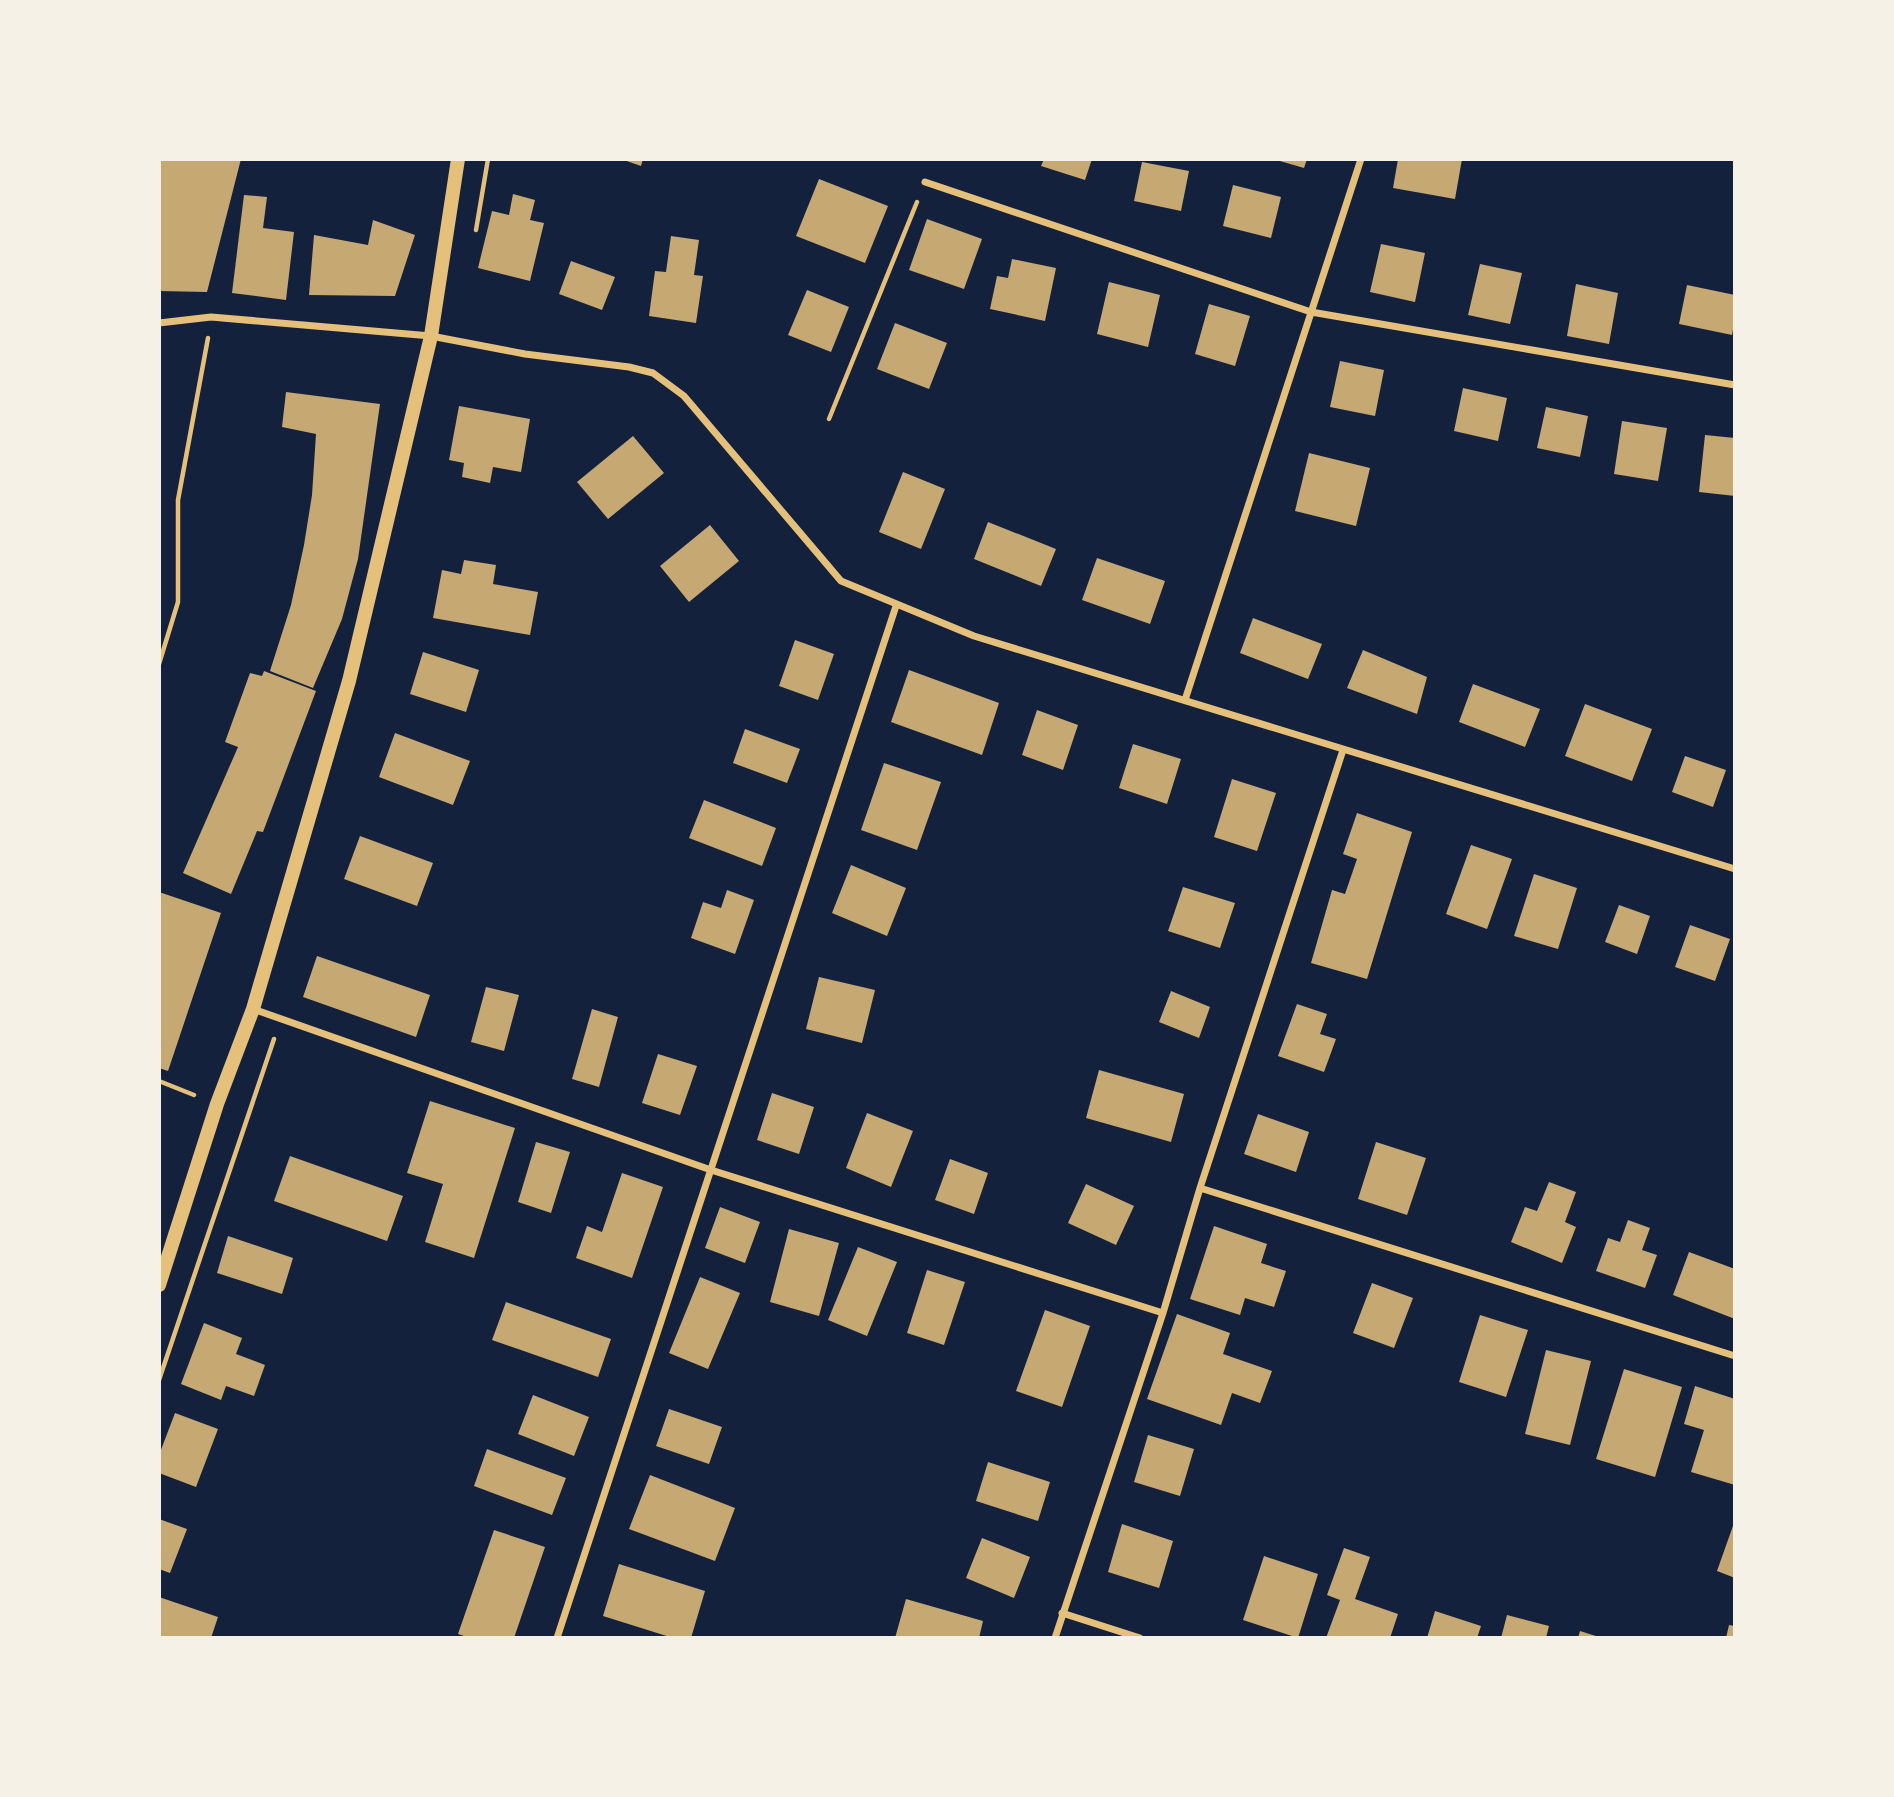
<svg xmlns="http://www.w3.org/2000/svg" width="1894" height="1797" viewBox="0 0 1894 1797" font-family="'Titillium Web',sans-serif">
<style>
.building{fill:#c6a872}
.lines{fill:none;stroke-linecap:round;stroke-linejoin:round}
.path{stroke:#e5c07b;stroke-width:4.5}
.minor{stroke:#e5c07b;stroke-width:7}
.secondary{stroke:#e5c07b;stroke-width:14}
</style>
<rect width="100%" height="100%" fill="#14213d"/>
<!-- building -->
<path class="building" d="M159,159H241L207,292L159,291Z
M621,159H643L641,166Z
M1044,159H1092L1085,180L1041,166Z
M1273,159H1307L1304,168Z
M1398,159H1462L1455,199L1393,188Z
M1142,162L1189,171L1181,211L1134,201Z
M819,179L888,206L865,263L796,236Z
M1233,185L1281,197L1271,238L1223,226Z
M513,194L535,200L530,220L544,223L530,281L478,268L492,211L509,215Z
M244,195L267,197L263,228L294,232L286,300L232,293Z
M927,219L982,239L964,289L909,270Z
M373,220L415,235L395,296L309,295L314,235L368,245Z
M671,236L699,240L694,275L703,276L696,323L649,316L655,271L666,272Z
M1381,244L1425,253L1415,302L1370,292Z
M1012,259L1056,268L1045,321L990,309L997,276L1008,278Z
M571,261L615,277L602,310L559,294Z
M1480,264L1522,273L1510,324L1468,315Z
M1109,282L1160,295L1148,347L1097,334Z
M1576,284L1618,293L1609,344L1567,336Z
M1687,285L1735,295V318L1732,335L1679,324Z
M807,290L849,307L831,352L788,335Z
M1209,304L1250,316L1235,366L1195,354Z
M895,323L947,343L929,389L877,369Z
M1340,361L1384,370L1375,416L1330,407Z
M1463,388L1507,398L1498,441L1454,431Z
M286,392L380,404L358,559L342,619L313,688L270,671L291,605L304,545L312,495L316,434L282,427Z
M459,406L530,419L521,472L493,467L490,483L462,477L464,463L449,460Z
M1546,407L1588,416L1580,457L1537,448Z
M1622,421L1667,428L1658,481L1614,474Z
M1705,435L1735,438V496L1699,492Z
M633,436L664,473L608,519L577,482Z
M1309,453L1370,468L1356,526L1295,511Z
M903,472L945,489L921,549L879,532Z
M988,522L1056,549L1041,586L974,559Z
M710,525L739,561L689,602L660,566Z
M1097,558L1165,581L1150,624L1082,600Z
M464,560L496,565L493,584L538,592L530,635L433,618L442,570L461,574Z
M1253,618L1322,644L1308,679L1240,653Z
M795,640L834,654L818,700L779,686Z
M1363,650L1427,677L1417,714L1347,688Z
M423,652L479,670L466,712L410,694Z
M909,670L999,703L982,755L891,722Z
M264,671L316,691L263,832L257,831L231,894L183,873L238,747L225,742L250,673L262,676Z
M1473,684L1540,709L1525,747L1459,722Z
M1585,704L1652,729L1632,781L1565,756Z
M1037,710L1078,725L1063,770L1022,755Z
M745,729L800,749L787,783L733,763Z
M395,733L470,761L453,805L379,777Z
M1133,744L1181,759L1167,804L1119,788Z
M1685,756L1726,770L1713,807L1672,792Z
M884,763L941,782L917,850L861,830Z
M1232,779L1276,793L1257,851L1214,837Z
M704,800L776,828L762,866L689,838Z
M1357,813L1412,832L1367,979L1311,963L1332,890L1345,894L1357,859L1343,854Z
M360,836L433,863L417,906L344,879Z
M1471,845L1512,859L1487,929L1446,914Z
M851,865L906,888L887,936L832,913Z
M1534,874L1577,888L1558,949L1514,936Z
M1183,887L1235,903L1220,948L1168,931Z
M727,890L754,900L735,954L691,938L703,902L721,908Z
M159,892L221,913L168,1071L159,1068Z
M1619,905L1650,916L1637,954L1605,942Z
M1690,925L1730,939L1715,981L1675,967Z
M317,956L430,995L416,1037L303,997Z
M819,977L875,990L862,1043L806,1029Z
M486,987L519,995L504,1051L471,1042Z
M1171,991L1210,1007L1199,1038L1159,1022Z
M1297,1004L1327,1014L1320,1034L1336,1039L1324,1072L1278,1056Z
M592,1009L618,1017L599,1087L572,1079Z
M658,1054L697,1066L680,1115L642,1103Z
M1099,1070L1184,1094L1171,1142L1086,1118Z
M772,1093L814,1107L799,1154L757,1140Z
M430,1101L515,1128L474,1258L425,1242L443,1184L407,1173Z
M867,1113L913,1131L891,1187L846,1168Z
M1258,1114L1309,1132L1296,1172L1244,1154Z
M536,1142L570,1152L551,1213L518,1202Z
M1376,1142L1426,1158L1407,1215L1358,1199Z
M290,1156L403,1196L387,1241L274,1201Z
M950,1159L988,1173L974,1214L935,1200Z
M622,1173L663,1187L632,1278L576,1258L587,1226L602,1232Z
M1549,1182L1576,1192L1565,1222L1576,1227L1562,1263L1511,1242L1525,1207L1537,1211Z
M1086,1184L1134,1206L1116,1245L1068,1223Z
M720,1207L760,1222L745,1263L705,1248Z
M1628,1220L1650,1228L1642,1250L1657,1255L1645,1288L1596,1271L1608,1238L1620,1242Z
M1214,1226L1267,1244L1261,1263L1286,1271L1274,1307L1245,1298L1240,1315L1190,1299Z
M789,1229L839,1243L819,1316L770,1302Z
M228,1236L293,1258L282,1294L217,1273Z
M858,1247L897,1262L867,1336L828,1320Z
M1689,1252L1735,1269V1319L1673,1295Z
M927,1270L965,1282L944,1345L907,1333Z
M700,1277L740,1293L708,1369L669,1353Z
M1372,1283L1413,1298L1394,1348L1353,1333Z
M506,1302L611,1339L598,1377L492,1340Z
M1045,1310L1090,1326L1062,1407L1016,1391Z
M1177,1314L1230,1333L1223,1354L1272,1371L1260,1403L1232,1393L1221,1425L1147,1399Z
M1480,1315L1528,1330L1506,1397L1459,1382Z
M204,1323L242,1338L236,1354L265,1365L254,1396L226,1386L221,1400L181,1384Z
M1546,1350L1591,1361L1570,1445L1525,1434Z
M1624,1369L1682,1387L1655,1477L1596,1459Z
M1695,1386L1735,1399V1485L1691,1472L1704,1430L1684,1424Z
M533,1395L589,1417L574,1456L518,1434Z
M669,1409L722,1427L709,1464L656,1446Z
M175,1413L218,1429L196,1487L159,1473V1455Z
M1148,1435L1194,1449L1180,1496L1134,1482Z
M487,1449L566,1478L552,1515L474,1486Z
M988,1462L1050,1482L1038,1521L976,1501Z
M650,1475L735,1508L715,1561L629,1529Z
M159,1519L187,1529L170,1573L159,1569Z
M1734,1523H1735V1578L1717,1571Z
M1122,1524L1173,1541L1159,1588L1108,1572Z
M494,1530L545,1547L514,1638H470L458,1634Z
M982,1538L1030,1557L1014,1598L966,1578Z
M1344,1548L1370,1557L1355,1599L1398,1614L1390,1638H1326L1340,1600L1327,1595Z
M1264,1556L1318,1574L1298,1638L1243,1620Z
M619,1564L705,1591L691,1638H673L603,1616Z
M159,1597L218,1617L211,1638H159Z
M906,1599L983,1621L979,1638H895Z
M1435,1611L1481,1626L1477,1638H1427Z
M1507,1615L1549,1626L1546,1638H1501Z
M1729,1625L1735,1626V1638H1726Z
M1580,1631L1599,1637V1638H1578Z"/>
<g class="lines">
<!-- path -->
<path class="path" d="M476,230L488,159
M829,419L917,202
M159,664L178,602V500L208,338
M159,1081L194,1095
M159,1380L274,1039"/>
<!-- minor -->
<path class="minor" d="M925,182L1311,312L1735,385
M159,323L211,317L431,336L525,354L629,367L653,373L684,396L841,581L974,636L1735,869
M1185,700L1361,159
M253,1009L711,1170L1163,1313
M1200,1188L1735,1356
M1062,1613L1140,1638
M557,1638L896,606
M1055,1638L1163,1313L1200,1188L1343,750"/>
<!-- secondary -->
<path class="secondary" d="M159,1285L217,1104L253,1009L349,681L431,336L458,159"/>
</g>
<!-- border -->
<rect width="1894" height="1797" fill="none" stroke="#f6f1e7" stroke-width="322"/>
</svg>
